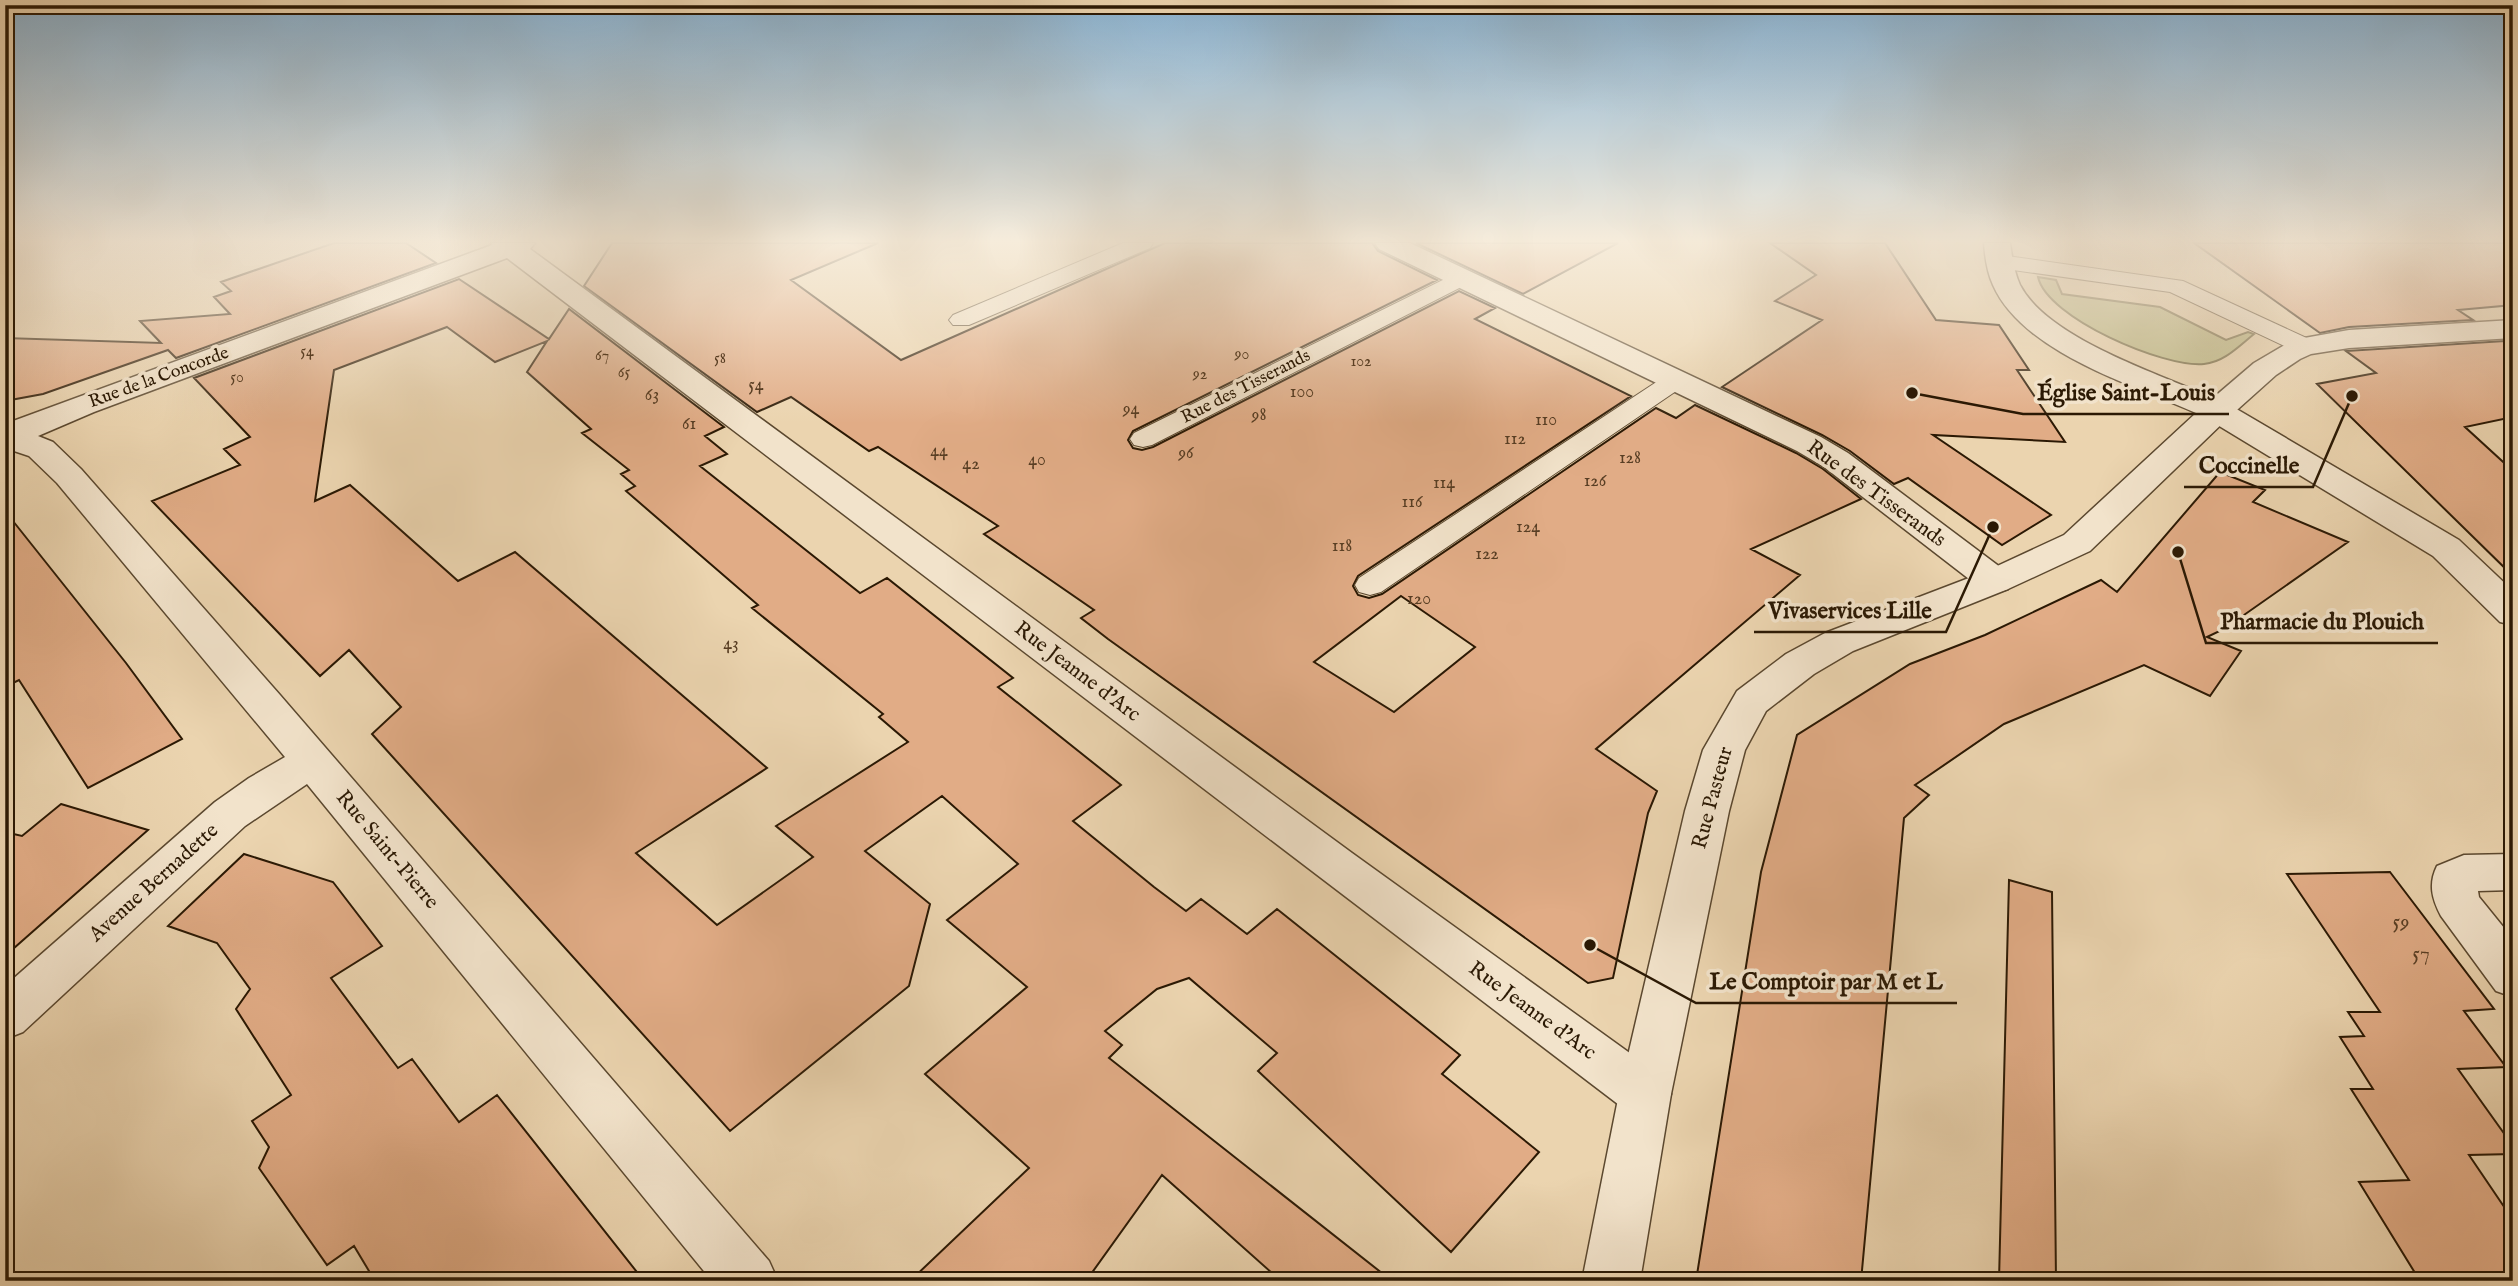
<svg xmlns="http://www.w3.org/2000/svg" width="2518" height="1286" viewBox="0 0 2518 1286" font-family="'IM FELL English',serif">
<style>
.green{fill:#bfbb85;stroke:#756a44;stroke-width:2}
.building{fill:#e1ac86;stroke:#2b1904;stroke-width:2;fill-rule:evenodd}
.lines{fill:none;stroke-linecap:round;stroke-linejoin:round}
.service-casing{stroke:#5b482f;stroke-width:2}
.minor-casing{stroke:#5b482f;stroke-width:3}
.tertiary-casing{stroke:#5b482f;stroke-width:3}
.service{fill:#f2e3cb;fill-rule:evenodd}
.minor{fill:#f2e3cb;fill-rule:evenodd}
.tertiary{fill:#f2e3cb;fill-rule:evenodd}
.labels{text-anchor:middle;dominant-baseline:central;stroke-width:7;stroke-linejoin:round;paint-order:stroke}
.far-number-label{font-size:16px;fill:#583e24}
.far-street-label{font-size:18px;fill:#2b1904;stroke:#f2e3cb}
.number-label{font-size:18px;fill:#583e24}
.street-label{font-size:21px;fill:#2b1904;stroke:#f2e3cb}
.near-number-label{font-size:21px;fill:#583e24}
.leader{fill:none;stroke:#2b1904;stroke-width:2.5}
.callout-dot{fill:#2b1904;stroke:#f2e3cb;stroke-width:2.5}
.callout-label{font-size:23px;text-anchor:middle;font-weight:bold;fill:#2b1904;stroke:#f2e3cb;stroke-width:7;stroke-linejoin:round;paint-order:stroke}
</style>
<rect width="100%" height="100%" fill="#ebd4af"/>
<filter id="stains"><feTurbulence type="fractalNoise" baseFrequency=".00286" numOctaves="4"/><feColorMatrix values="0 0 0 0 .2 0 0 0 0 .09 0 0 0 0 .02 0 0 0 .5 -.17"/></filter>
<radialGradient id="worn" r=".72"><stop offset=".6" stop-color="#630" stop-opacity="0"/><stop offset="1" stop-color="#630" stop-opacity=".3"/></radialGradient>
<!-- green -->
<path class="green" d="M2038,277L2056,280L2062,294L2160,307L2226,340L2248,332L2254,334C2238,347 2224,362 2204,364C2164,368 2047,318 2038,277Z"/>
<!-- building -->
<path class="building" d="M334,243H406L436,263L176,358L168,350L43,394L5,401V338L161,343L140,321L230,314L214,297L231,291L221,282Z
M612,243H878L791,280L901,360L1165,243H1372L1378,251L1437,280L1133,431L1128,440L1133,448L1142,450L1153,447L1459,291L1495,308L1475,319L1631,396L1358,576L1353,586L1358,595L1369,598L1382,594L1656,408L1676,418L1695,405L1796,453L1823,469L1861,499L1751,549L1800,575L1596,749L1657,791L1648,813L1613,978L1588,983L1108,639L1081,618L1094,610L984,534L998,526L878,447L869,451L791,397L757,412L584,286ZM1401,596L1475,647L1394,712L1314,662Z
M1416,243H1618L1523,294Z
M1770,243H1885L1936,320L1999,325L2029,370H2017L2065,442L1933,435L2051,515L2002,545L1908,478L1894,484L1850,451L1822,435L1722,387L1822,320L1775,301L1816,275Z
M2194,243H2513V305L2458,310L2473,320L2349,327L2320,333Z
M459,279L549,339L569,309L724,427L705,436L727,454L700,466L860,593L887,578L1013,678L998,687L1121,785L1073,821L1154,887L1186,911L1201,899L1247,934L1277,909L1460,1055L1442,1074L1539,1152L1451,1252L1258,1071L1277,1053L1189,978L1157,989L1105,1031L1122,1045L1109,1058L1392,1281H1281L1162,1175L1086,1281H910L1029,1168L925,1074L1027,987L947,920L1018,864L942,796L865,851L930,904L909,986L730,1131L372,734L401,707L349,650L320,676L152,501L240,465L224,449L250,437L194,378ZM447,327L495,362L547,341L527,372L591,429L582,433L629,470L621,474L635,486L626,491L758,605L752,608L883,714L879,717L908,742L776,826L813,857L717,925L636,853L767,768L515,552L458,581L350,485L315,501L334,370Z
M2505,341L2513,346V417L2465,427L2513,471V576L2317,384L2376,373L2346,351Z
M2220,472L2265,490L2253,502L2348,542L2224,629L2207,637L2241,651L2210,696L2144,665L2004,724L1915,785L1929,795L1904,818L1861,1281H1696L1761,872L1797,735L1910,664L1985,635L2101,580L2117,592Z
M5,511L126,663L182,739L88,788L19,680L5,687Z
M61,804L148,830L5,956V832L22,836Z
M244,854L333,882L382,946L331,978L398,1068L412,1059L459,1122L497,1095L644,1281H375L354,1246L327,1265L259,1168L269,1147L252,1121L291,1095L236,1009L250,989L217,943L168,926Z
M2390,872L2494,1009L2464,1011L2506,1067L2458,1069L2513,1146V1154L2469,1155L2513,1220V1281H2420L2359,1182L2409,1180L2351,1089H2373L2340,1037L2364,1036L2348,1012H2380L2287,874Z
M2009,880L2052,892L2056,1281H1999Z"/>
<g class="lines">
<!-- service casing -->
<g class="service-casing">
<path id="service" d="M1123,243H1153L1150,248L969,325H953L949,320L953,315Z
M2000,255L2183,281L2313,341L2316,346L2313,351L2304,353L2295,351L2170,292L1992,267L1989,262L1992,257Z
M1461,271L1469,273L1472,278L1469,283L1152,445L1143,447L1134,445L1130,439L1134,433Z
M1676,372L1685,375L1689,380L1685,385L1381,592L1370,595L1359,592L1355,585L1359,578L1667,375Z"/>
</g>
<!-- minor casing -->
<g class="minor-casing">
<path id="minor" d="M491,243H535L530,249L1352,853L1663,1077L1671,1094L1663,1111L1645,1118L1627,1111L507,258L94,412L38,436L53,442L81,469L280,695L769,1261L778,1281H712L307,784L245,826L23,1032L5,1039V986L215,802L249,778L285,757L57,483L29,456L5,448V424L492,245Z
M1375,243H1410L1821,437L1848,453L2008,573L2013,581L2008,589L1995,593L1982,589L1824,467L1797,451L1379,249Z
M2217,402L2228,404L2459,540L2513,591V625L2500,622L2433,556L2206,418L2201,411L2206,404Z
M2513,854V890L2478,891L2479,897L2513,939V997L2496,991L2441,916C2432,899 2428,884 2437,866L2464,855Z"/>
</g>
<!-- tertiary casing -->
<g class="tertiary-casing">
<path id="tertiary" d="M1984,243H2010C2012,257 2014,272 2020,285C2048,339 2160,374 2213,398L2254,363L2293,340L2349,330L2513,320V338L2349,348L2311,354L2300,359L2276,375L2228,418L2090,551L2008,589L1853,651L1814,674L1766,711L1745,750L1729,811L1671,1094L1640,1281H1582L1619,1094L1685,811L1703,750L1737,691L1786,654L1825,633L1982,573L2064,535L2196,413C2134,385 2023,353 1993,285C1987,272 1985,257 1984,243Z"/>
</g>
<!-- service -->
<use href="#service" class="service"/>
<!-- minor -->
<use href="#minor" class="minor"/>
<!-- tertiary -->
<use href="#tertiary" class="tertiary"/>
</g>
<!-- sky -->
<linearGradient id="sky" x2="0" y2="1"><stop stop-color="#8ab4d4"/><stop offset="0.57" stop-color="#f6ecdb"/><stop offset="1" stop-color="#f6ecdb" stop-opacity="0"/></linearGradient>
<rect width="2518" height="423" fill="url(#sky)"/>
<g class="labels">
<!-- far-number labels -->
<g class="far-number-label">
<text x="307" y="352">54</text>
<text x="1242" y="355">90</text>
<text x="602" y="356">67</text>
<text x="720" y="359">58</text>
<text x="1361" y="362">102</text>
<text x="624" y="373">65</text>
<text x="1200" y="375">92</text>
<text x="237" y="378">50</text>
</g>
<!-- far-street labels -->
<g class="far-street-label">
<text transform="translate(159 378) rotate(-20)">Rue de la Concorde</text>
<text transform="translate(1246 387) rotate(-27)">Rue des Tisserands</text>
</g>
<!-- number labels -->
<g class="number-label">
<text x="756" y="385">54</text>
<text x="1302" y="392">100</text>
<text x="652" y="395">63</text>
<text x="1131" y="409">94</text>
<text x="1259" y="415">98</text>
<text x="1546" y="420">110</text>
<text x="689" y="424">61</text>
<text x="1515" y="439">112</text>
<text x="939" y="451">44</text>
<text x="1186" y="453">96</text>
<text x="1630" y="458">128</text>
<text x="1037" y="460">40</text>
<text x="971" y="464">42</text>
<text x="1595" y="481">126</text>
<text x="1444" y="483">114</text>
<text x="1412" y="502">116</text>
<text x="1528" y="527">124</text>
<text x="1342" y="546">118</text>
<text x="1487" y="554">122</text>
<text x="1419" y="599">120</text>
<text x="731" y="644">43</text>
</g>
<!-- street labels -->
<g class="street-label">
<text transform="translate(1876 494) rotate(36)">Rue des Tisserands</text>
<text transform="translate(1077 672) rotate(37)">Rue Jeanne d'Arc</text>
<text transform="translate(1713 798) rotate(-75)">Rue Pasteur</text>
<text transform="translate(387 850) rotate(50)">Rue Saint-Pierre</text>
<text transform="translate(154 883) rotate(-42)">Avenue Bernadette</text>
<text transform="translate(1532 1011) rotate(36)">Rue Jeanne d'Arc</text>
</g>
<!-- near-number labels -->
<g class="near-number-label">
<text x="2401" y="922">59</text>
<text x="2421" y="954">57</text>
</g>
</g>
<!-- callouts -->
<path class="leader" d="M1912 393L2023 414H2229M2352 396L2313 487H2184M1993 527L1946 632H1754M2178 552L2206 643H2438M1590 945L1696 1003H1957"/>
<g class="callout-dot">
<circle cx="1912" cy="393" r="7"/>
<circle cx="2352" cy="396" r="7"/>
<circle cx="1993" cy="527" r="7"/>
<circle cx="2178" cy="552" r="7"/>
<circle cx="1590" cy="945" r="7"/>
</g>
<g class="callout-label">
<text x="2126" y="400">Église Saint-Louis</text>
<text x="2249" y="473">Coccinelle</text>
<text x="1850" y="618">Vivaservices Lille</text>
<text x="2322" y="629">Pharmacie du Plouich</text>
<text x="1826" y="989">Le Comptoir par M et L</text>
</g>
<!-- margin -->
<rect width="2518" height="1286" fill="none" stroke="#ebd4af" stroke-width="28"/>
<rect x="7" y="7" width="2504" height="1272" fill="none" stroke="#2b1904" stroke-width="3.5"/>
<rect x="14" y="14" width="2490" height="1258" fill="none" stroke="#2b1904" stroke-width="2"/>
<rect width="100%" height="100%" filter="url(#stains)"/>
<rect width="100%" height="100%" fill="url(#worn)"/>
</svg>
